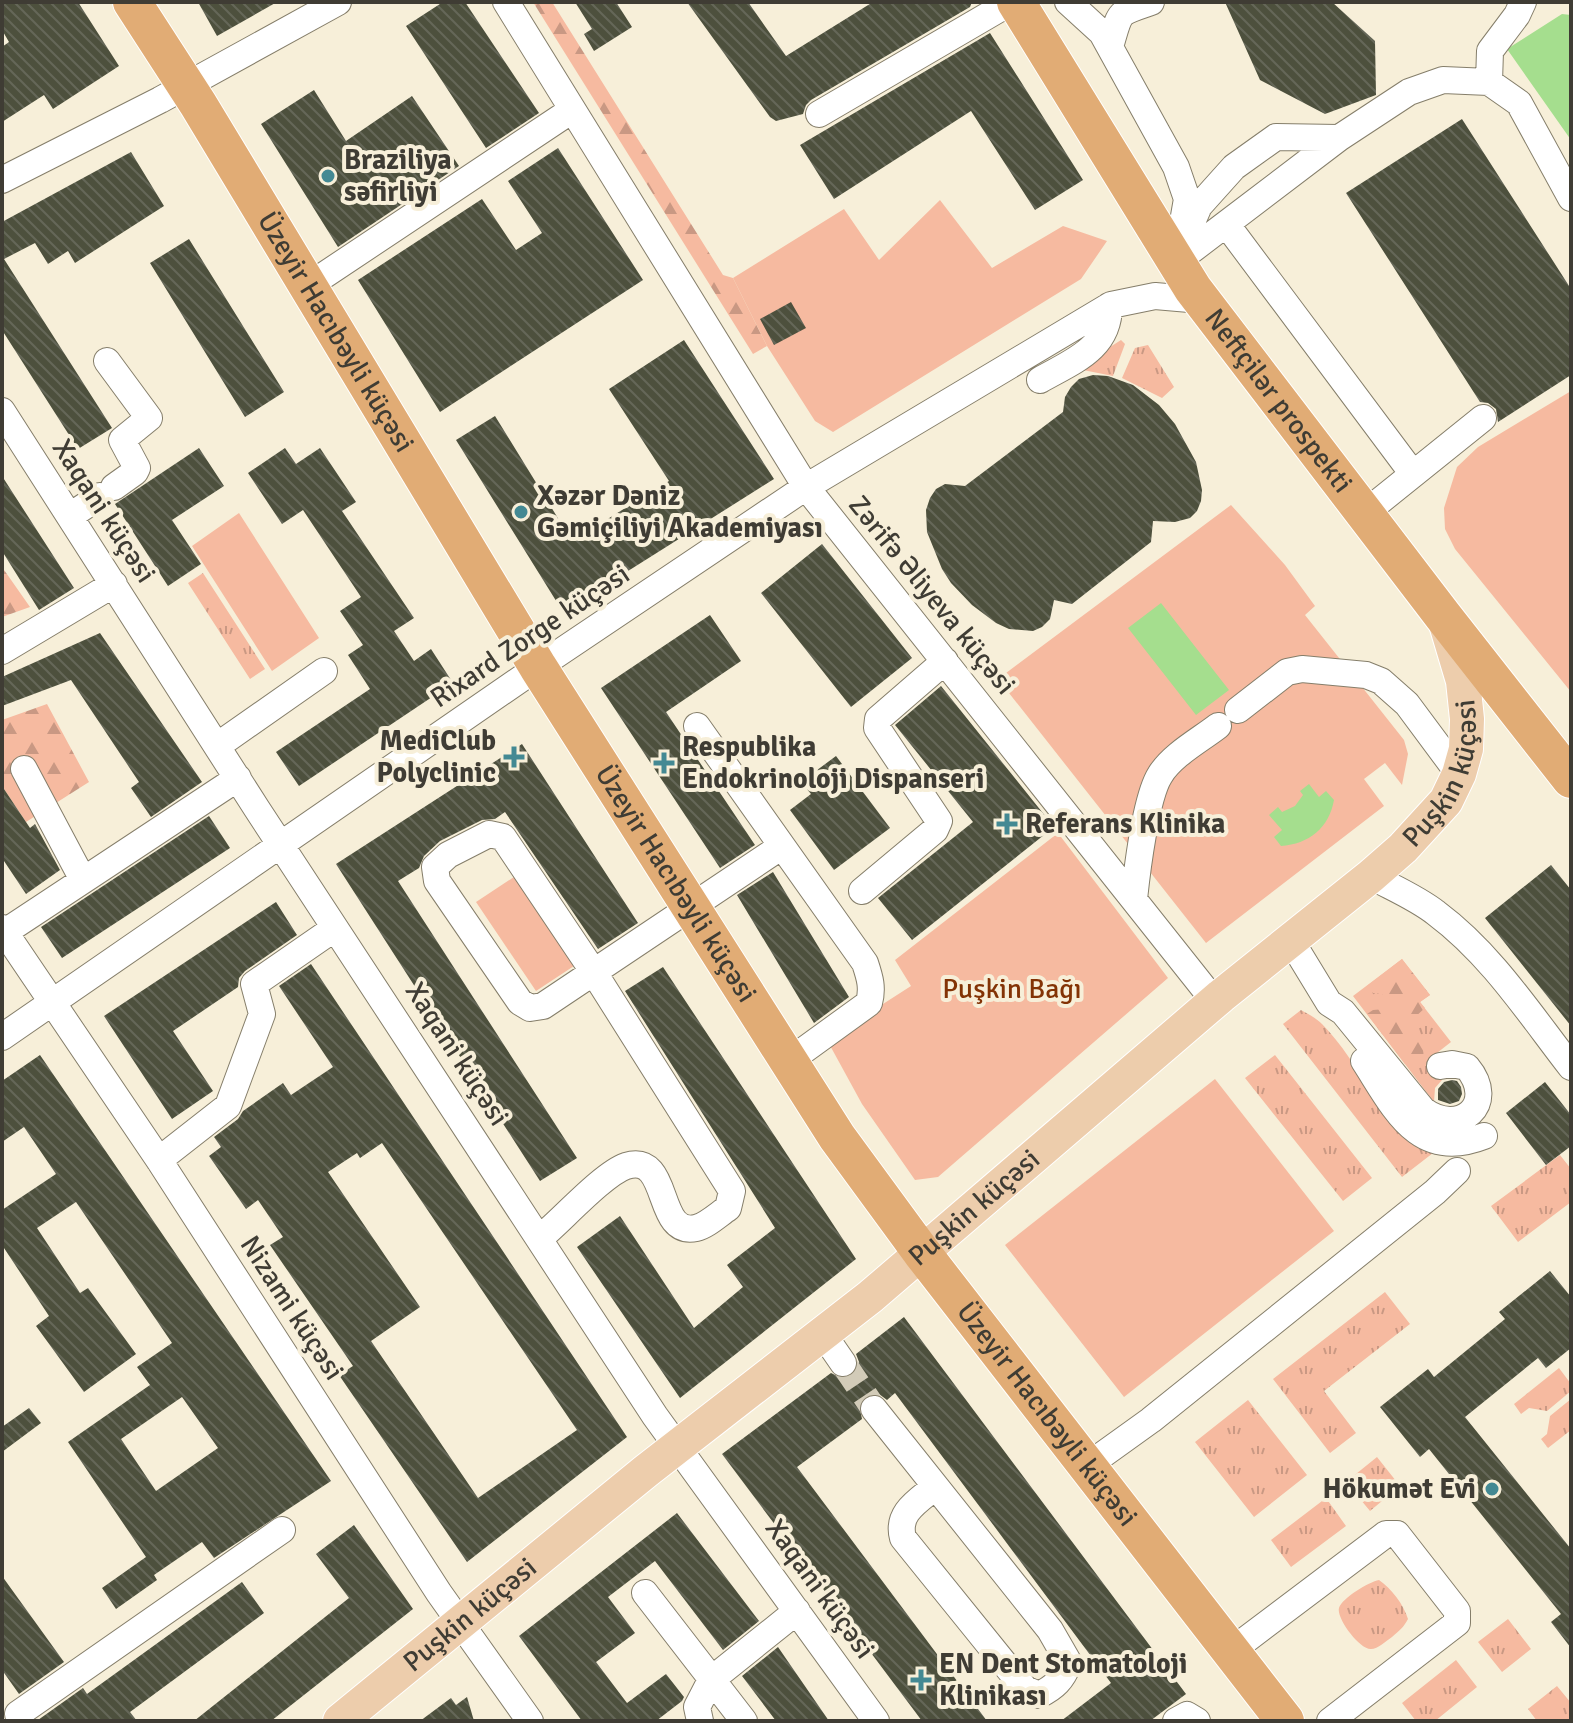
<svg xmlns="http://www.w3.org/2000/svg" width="1573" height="1723" viewBox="0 0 1573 1723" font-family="Signika,sans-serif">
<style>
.grass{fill:url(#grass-tufts)}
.forest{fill:url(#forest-firs)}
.park{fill:#f6baa0}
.water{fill:#a5de8e}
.building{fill:url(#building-back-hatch);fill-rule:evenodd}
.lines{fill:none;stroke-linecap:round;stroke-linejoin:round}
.minor-tunnel{stroke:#d2cbb8;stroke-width:26;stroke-dasharray:26 13;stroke-linecap:butt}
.minor-casing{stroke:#857e6a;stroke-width:28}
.major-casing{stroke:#fff;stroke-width:36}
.highway-casing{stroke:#fff;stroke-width:40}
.minor{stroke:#fff;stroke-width:26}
.major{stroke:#edcdac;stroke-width:34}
.highway{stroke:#e1ac75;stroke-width:38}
.poi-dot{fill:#438993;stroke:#f7efd9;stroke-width:3}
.labels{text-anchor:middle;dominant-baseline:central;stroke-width:8;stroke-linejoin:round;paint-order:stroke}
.poi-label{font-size:28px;font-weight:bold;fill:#3f3c34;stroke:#f7efd9;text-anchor:start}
.street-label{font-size:28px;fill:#3f3c34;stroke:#f7efd9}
.park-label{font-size:28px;fill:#833305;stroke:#f7efd9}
</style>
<defs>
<pattern id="grass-tufts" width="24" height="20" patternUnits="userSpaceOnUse" patternTransform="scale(2)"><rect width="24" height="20" fill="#f6baa0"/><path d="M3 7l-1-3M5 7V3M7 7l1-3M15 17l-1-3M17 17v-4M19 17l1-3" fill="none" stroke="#c99883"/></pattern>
<pattern id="forest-firs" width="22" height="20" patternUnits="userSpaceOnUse" patternTransform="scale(2)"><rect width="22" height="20" fill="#f6baa0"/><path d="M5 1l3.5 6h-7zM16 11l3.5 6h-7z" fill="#c99883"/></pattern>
<pattern id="building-back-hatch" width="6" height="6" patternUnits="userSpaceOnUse" patternTransform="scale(2)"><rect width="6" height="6" fill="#4d503d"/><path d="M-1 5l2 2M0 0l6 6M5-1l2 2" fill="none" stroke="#656758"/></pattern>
</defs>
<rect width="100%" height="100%" fill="#f7efd9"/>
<!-- grass -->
<path class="grass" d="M1121,340L1125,344L1113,376L1083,370L1082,365Z
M1148,345L1174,387L1162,398L1122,378L1135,348Z
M203,573L265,669L250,679L188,583Z
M1402,959L1430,995L1420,1002L1451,1042L1428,1060L1442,1080L1435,1088L1434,1102L1353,996Z
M1301,1010C1308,1014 1316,1018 1322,1024C1360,1062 1384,1128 1433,1153L1402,1177L1283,1024Z
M1275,1055L1372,1178L1343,1201L1245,1078Z
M1560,1155L1571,1169V1202L1518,1242L1491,1206Z
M1385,1292L1410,1324L1324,1391L1356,1433L1330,1453L1273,1379Z
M1559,1368L1571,1384V1391L1547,1411L1529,1408L1521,1414L1514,1404Z
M1571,1399V1430L1548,1448L1541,1439L1547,1434L1550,1416Z
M1248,1400L1307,1475L1254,1517L1195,1442Z
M1377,1457L1400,1486L1370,1511L1346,1482Z
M1326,1498L1346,1526L1291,1567L1271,1540Z
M1379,1580C1391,1588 1404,1605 1408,1619C1404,1627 1399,1631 1392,1637C1386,1641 1378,1649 1371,1649C1360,1650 1336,1618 1339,1608C1342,1598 1369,1582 1379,1580Z
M1508,1619L1531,1649L1502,1672L1478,1642Z
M1456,1660L1477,1687L1435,1721H1416L1402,1703Z
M1557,1686L1571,1703V1721H1537L1528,1709Z"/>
<!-- forest -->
<path class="forest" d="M533,2H552L723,275L733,278L767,346L753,354Z
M2,567L30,607L2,617Z
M47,704L89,782L26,822L2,786V720Z
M1402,959L1430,995L1420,1002L1425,1008L1415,1017C1413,1031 1441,1070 1405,1064L1367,1014L1373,1010L1386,1009L1390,1005L1388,995L1373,993L1367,986Z"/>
<!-- park -->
<path class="park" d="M940,200L992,268L1063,226L1107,241L1081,279L833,432L815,421L767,346L733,278L844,209L879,260Z
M1571,391V692L1455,549L1445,529L1444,508L1457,467L1478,447Z
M1231,505L1285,565L1315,606L1305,615L1404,740L1408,754L1402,785L1385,763L1364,779L1384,806L1206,943L998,679Z
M239,513L319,638L272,671L192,546Z
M1058,833L1168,978L938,1177L915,1180L862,1104L827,1040L911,986L895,960Z
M520,873L580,962L536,991L476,902Z
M1215,1079L1334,1231L1124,1397L1005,1245Z"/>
<!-- water -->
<path class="water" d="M1562,14L1571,15V140L1507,49Z
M1161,603L1229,690L1196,715L1128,628Z
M1309,784L1319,797L1326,791L1334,800C1329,828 1309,844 1281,846L1274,837L1282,830L1269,815L1278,807L1282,812L1295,806L1303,795L1300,791Z"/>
<!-- building -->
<path class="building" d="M2,2H78L119,66L53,109L44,95L2,122V47L9,42L2,30Z
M198,2H277L217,36Z
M443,2H465L539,113L486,148L406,26Z
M575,2H616L632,27L594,51L584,34L592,29Z
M687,2H748L786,56L873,2H972L970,7L811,100L806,105L803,114L776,121L770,117Z
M1225,2H1332L1375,41L1376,95L1325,114L1260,80Z
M990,33L1083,180L1035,210L971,111L834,199L800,145Z
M314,90L346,141L412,96L459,166L338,247L261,124Z
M1462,119L1571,289V375L1498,422L1496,409L1488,403L1480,402L1346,193Z
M558,148L643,280L440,412L358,280L482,199L516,250L542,233L508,181Z
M131,152L164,206L75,263L68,251L48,264L35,243L4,259L112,428L78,449L2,330V222Z
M189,239L284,392L245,417L150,263Z
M791,302L806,328L774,345L760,319Z
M684,340L774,479L563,612L456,440L495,416L572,541L669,481L609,389Z
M1093,375L1108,376L1133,385L1159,405L1175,424L1196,462L1202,490L1201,501L1197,511L1190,518L1175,522L1153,521L1151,542L1072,604L1054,600L1050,619L1042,627L1033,631L1009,629L996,623L972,605L951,583L942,569L927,532L926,510L930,498L936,489L945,484L965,486L1063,412L1065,397L1071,387L1079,379Z
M199,448L224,486L172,520L201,564L168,586L115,504Z
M285,448L296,464L320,448L356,502L342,511L414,618L394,631L414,661L431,649L453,683L299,786L276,752L370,689L348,655L363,645L340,611L361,597L303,510L282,524L248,473Z
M2,476L74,588L39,610L2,551Z
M822,544L912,658L851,707L761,593Z
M710,615L741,661L666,712L755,845L720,868L601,688Z
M100,633L202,782L151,817L131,788L139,782L71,680L2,706V677Z
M941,686L1054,827L912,940L878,898L973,822L895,725Z
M522,744L638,923L598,949L505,812L495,819L482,820L440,841L424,856L419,868L398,881L577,1158L540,1181L336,864Z
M836,756L890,828L834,870L790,810L811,794L801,782Z
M2,786L30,828L35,824L60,870L26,894L2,858Z
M209,816L230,848L62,958L41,927Z
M1551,865L1571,890V1026L1485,918Z
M773,872L849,997L814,1023L737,895Z
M276,902L297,935L245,971L239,978L238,987L173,1031L213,1091L172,1119L104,1016Z
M311,964L627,1437L467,1562L339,1375L353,1366L270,1245L283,1237L258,1200L246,1209L209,1156L221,1147L214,1137L238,1119L243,1111L283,1083L291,1095L333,1067L279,986ZM382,1143L577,1430L478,1498L371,1341L420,1307L328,1172L357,1153L360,1158Z
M663,967L856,1259L680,1398L577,1247L620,1216L694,1328L743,1287L727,1265L775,1228L625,991Z
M40,1055L331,1481L214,1558L202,1542L154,1575L157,1580L116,1609L102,1588L146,1557L68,1442L150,1385L137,1367L172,1343L76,1202L37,1228L80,1293L88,1288L136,1354L84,1392L36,1326L49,1316L2,1245V1210L56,1174L24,1127L2,1142V1081ZM182,1397L218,1448L156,1491L121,1439Z
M1452,1080L1457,1081L1461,1087L1462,1094L1459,1101L1450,1104L1438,1100V1089L1444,1082Z
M1545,1082L1571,1115V1146L1546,1165L1506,1113Z
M1550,1271L1571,1297V1348L1546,1368L1538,1358L1465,1417L1571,1549V1648L1551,1622L1561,1614L1429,1449L1420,1457L1380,1407L1428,1369L1434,1377L1505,1319L1499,1312Z
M904,1317L1186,1694L1150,1721H1061L1111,1683L895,1393L887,1400L879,1394L865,1396L859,1404L862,1419L797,1467L987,1721H922L722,1454L831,1373L844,1379L853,1376L859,1362L856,1354Z
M29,1408L41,1423L2,1452V1427Z
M677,1513L759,1621L723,1650L655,1561L608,1597L635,1633L596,1662L627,1703L666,1674L684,1697L682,1701L656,1721H582L519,1636Z
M354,1525L413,1609L271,1721H194L349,1598L316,1554Z
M2,1576L64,1662L19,1694L2,1670Z
M242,1582L264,1613L130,1712L137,1721L38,1720L83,1688L87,1694Z
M778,1647L829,1721H776L742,1676Z
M467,1697L474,1721H420L451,1698L456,1705Z"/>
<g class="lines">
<!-- minor-tunnel -->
<path class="minor-tunnel" d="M843,1363L874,1409"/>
<!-- minor casing -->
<g class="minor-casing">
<path id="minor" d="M506,2L806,487L1215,1002
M1068,2L1102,33L1176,167L1187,199L1176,262
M1110,47C1121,10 1116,14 1151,2
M1489,82L1490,51L1517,15L1523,2
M819,114L1011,2
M2,180L160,100L338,2
M1227,225L1413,474
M1189,229L1199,206L1234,167L1276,137L1339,138
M1176,262L1339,138L1409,92L1443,80L1489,82L1519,103L1571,198
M308,286L572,110
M107,361L149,418L122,440L137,468L135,472L114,487
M1040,380C1073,361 1109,349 1109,306
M2,411L257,809L655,1416L876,1721
M1365,513L1483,418
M70,516L100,496
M2,651L114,584
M1238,710L1287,672L1302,669L1366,675L1381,681L1407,704L1459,774
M697,726L865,963C870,978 873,988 869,1003L789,1061
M217,746L324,671
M24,769L83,880
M1371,876C1393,888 1417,898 1436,913C1491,954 1529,1013 1571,1067
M862,891L935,830L939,821L877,728L878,719L945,661
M1134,899C1137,871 1146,797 1160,775C1172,755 1200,740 1218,726
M2,928L159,1160L439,1593L530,1721
M5,932L238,778
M1290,939L1329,1003L1343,1012L1423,1110C1460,1137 1498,1104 1467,1067L1452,1064L1440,1066
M2,1037L538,667L806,487L1111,305L1155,296L1201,300
M1364,1061C1395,1109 1418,1162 1484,1136
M159,1160L228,1106L262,1014L254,984L335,928
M540,1238C561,1221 603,1174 626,1166C672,1152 654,1237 696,1228C706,1226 719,1214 728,1208L732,1191L593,971L503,837L489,834L448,855L435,867L437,881L520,1002L530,1008L543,1006L782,846
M823,1334L843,1363
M874,1409L1050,1630L1069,1663C1062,1680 1055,1687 1039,1695L1025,1689L903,1538C896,1513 918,1501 935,1487
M1087,1466L1151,1420L1435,1192L1457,1171
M645,1593L744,1721
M1231,1651L1386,1534H1397L1457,1611V1623L1330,1721
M18,1714L282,1530
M700,1721L697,1707L711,1680L797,1611
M1176,1721L1187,1715L1197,1721"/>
</g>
<!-- major casing -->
<g class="major-casing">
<g id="major">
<path id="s1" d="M340,1721L646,1471L870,1297L1221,996L1371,876L1403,848L1446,801L1459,774L1466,749L1467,719L1463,681L1446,624"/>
</g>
</g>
<!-- highway casing -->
<g class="highway-casing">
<g id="highway">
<path id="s2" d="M132,2L198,104L538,667L837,1137L922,1253L1285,1721"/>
<path id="s3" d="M1016,2L1193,289L1443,616L1571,779"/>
</g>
</g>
<!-- minor -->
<use href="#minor" class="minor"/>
<!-- major -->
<use href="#major" class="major"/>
<!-- highway -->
<use href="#highway" class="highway"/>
</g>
<!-- markers -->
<g class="poi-dot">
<circle cx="328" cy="176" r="8"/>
<circle cx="521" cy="512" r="8"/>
<path d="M510 745h8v8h8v8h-8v8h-8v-8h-8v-8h8z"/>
<path d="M660 751h8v8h8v8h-8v8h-8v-8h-8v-8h8z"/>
<path d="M1003 812h8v8h8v8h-8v8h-8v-8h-8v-8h8z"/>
<circle cx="1492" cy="1489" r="8"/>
<path d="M917 1668h8v8h8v8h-8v8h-8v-8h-8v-8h8z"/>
</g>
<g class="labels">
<!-- poi labels -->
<g class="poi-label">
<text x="344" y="160">Braziliya<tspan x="344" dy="32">səfirliyi</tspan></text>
<text x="537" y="496">Xəzər Dəniz<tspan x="537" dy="32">Gəmiçiliyi Akademiyası</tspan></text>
<text x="496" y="741" text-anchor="end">MediClub<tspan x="496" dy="32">Polyclinic</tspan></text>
<text x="682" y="747">Respublika<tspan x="682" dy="32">Endokrinoloji Dispanseri</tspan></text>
<text x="1025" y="824">Referans Klinika</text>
<text x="1476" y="1489" text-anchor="end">Hökumət Evi</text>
<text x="939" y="1664">EN Dent Stomatoloji<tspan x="939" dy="32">Klinikası</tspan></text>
</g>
<!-- street labels -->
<g class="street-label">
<text stroke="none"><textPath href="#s2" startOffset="388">Üzeyir Hacıbəyli küçəsi</textPath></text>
<text stroke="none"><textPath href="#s3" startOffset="478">Neftçilər prospekti</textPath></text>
<text transform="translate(104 511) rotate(57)">Xaqani küçəsi</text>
<text transform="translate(932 595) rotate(51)">Zərifə Əliyeva küçəsi</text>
<text transform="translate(530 636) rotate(-34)">Rixard Zorge küçəsi</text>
<text stroke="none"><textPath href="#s1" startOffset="1464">Puşkin küçəsi</textPath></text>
<text stroke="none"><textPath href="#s2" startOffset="1036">Üzeyir Hacıbəyli küçəsi</textPath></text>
<text transform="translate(457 1054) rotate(57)">Xaqani küçəsi</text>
<text stroke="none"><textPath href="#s1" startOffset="816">Puşkin küçəsi</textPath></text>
<text transform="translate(292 1308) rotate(57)">Nizami küçəsi</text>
<text stroke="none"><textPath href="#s2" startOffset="1684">Üzeyir Hacıbəyli küçəsi</textPath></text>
<text transform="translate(820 1589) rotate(54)">Xaqani küçəsi</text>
<text stroke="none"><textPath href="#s1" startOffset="168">Puşkin küçəsi</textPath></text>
</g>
<!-- park labels -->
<g class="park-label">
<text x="1012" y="989">Puşkin Bağı</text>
</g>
</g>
<!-- border -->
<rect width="1573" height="1723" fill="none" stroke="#3f3c34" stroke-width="8"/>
</svg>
